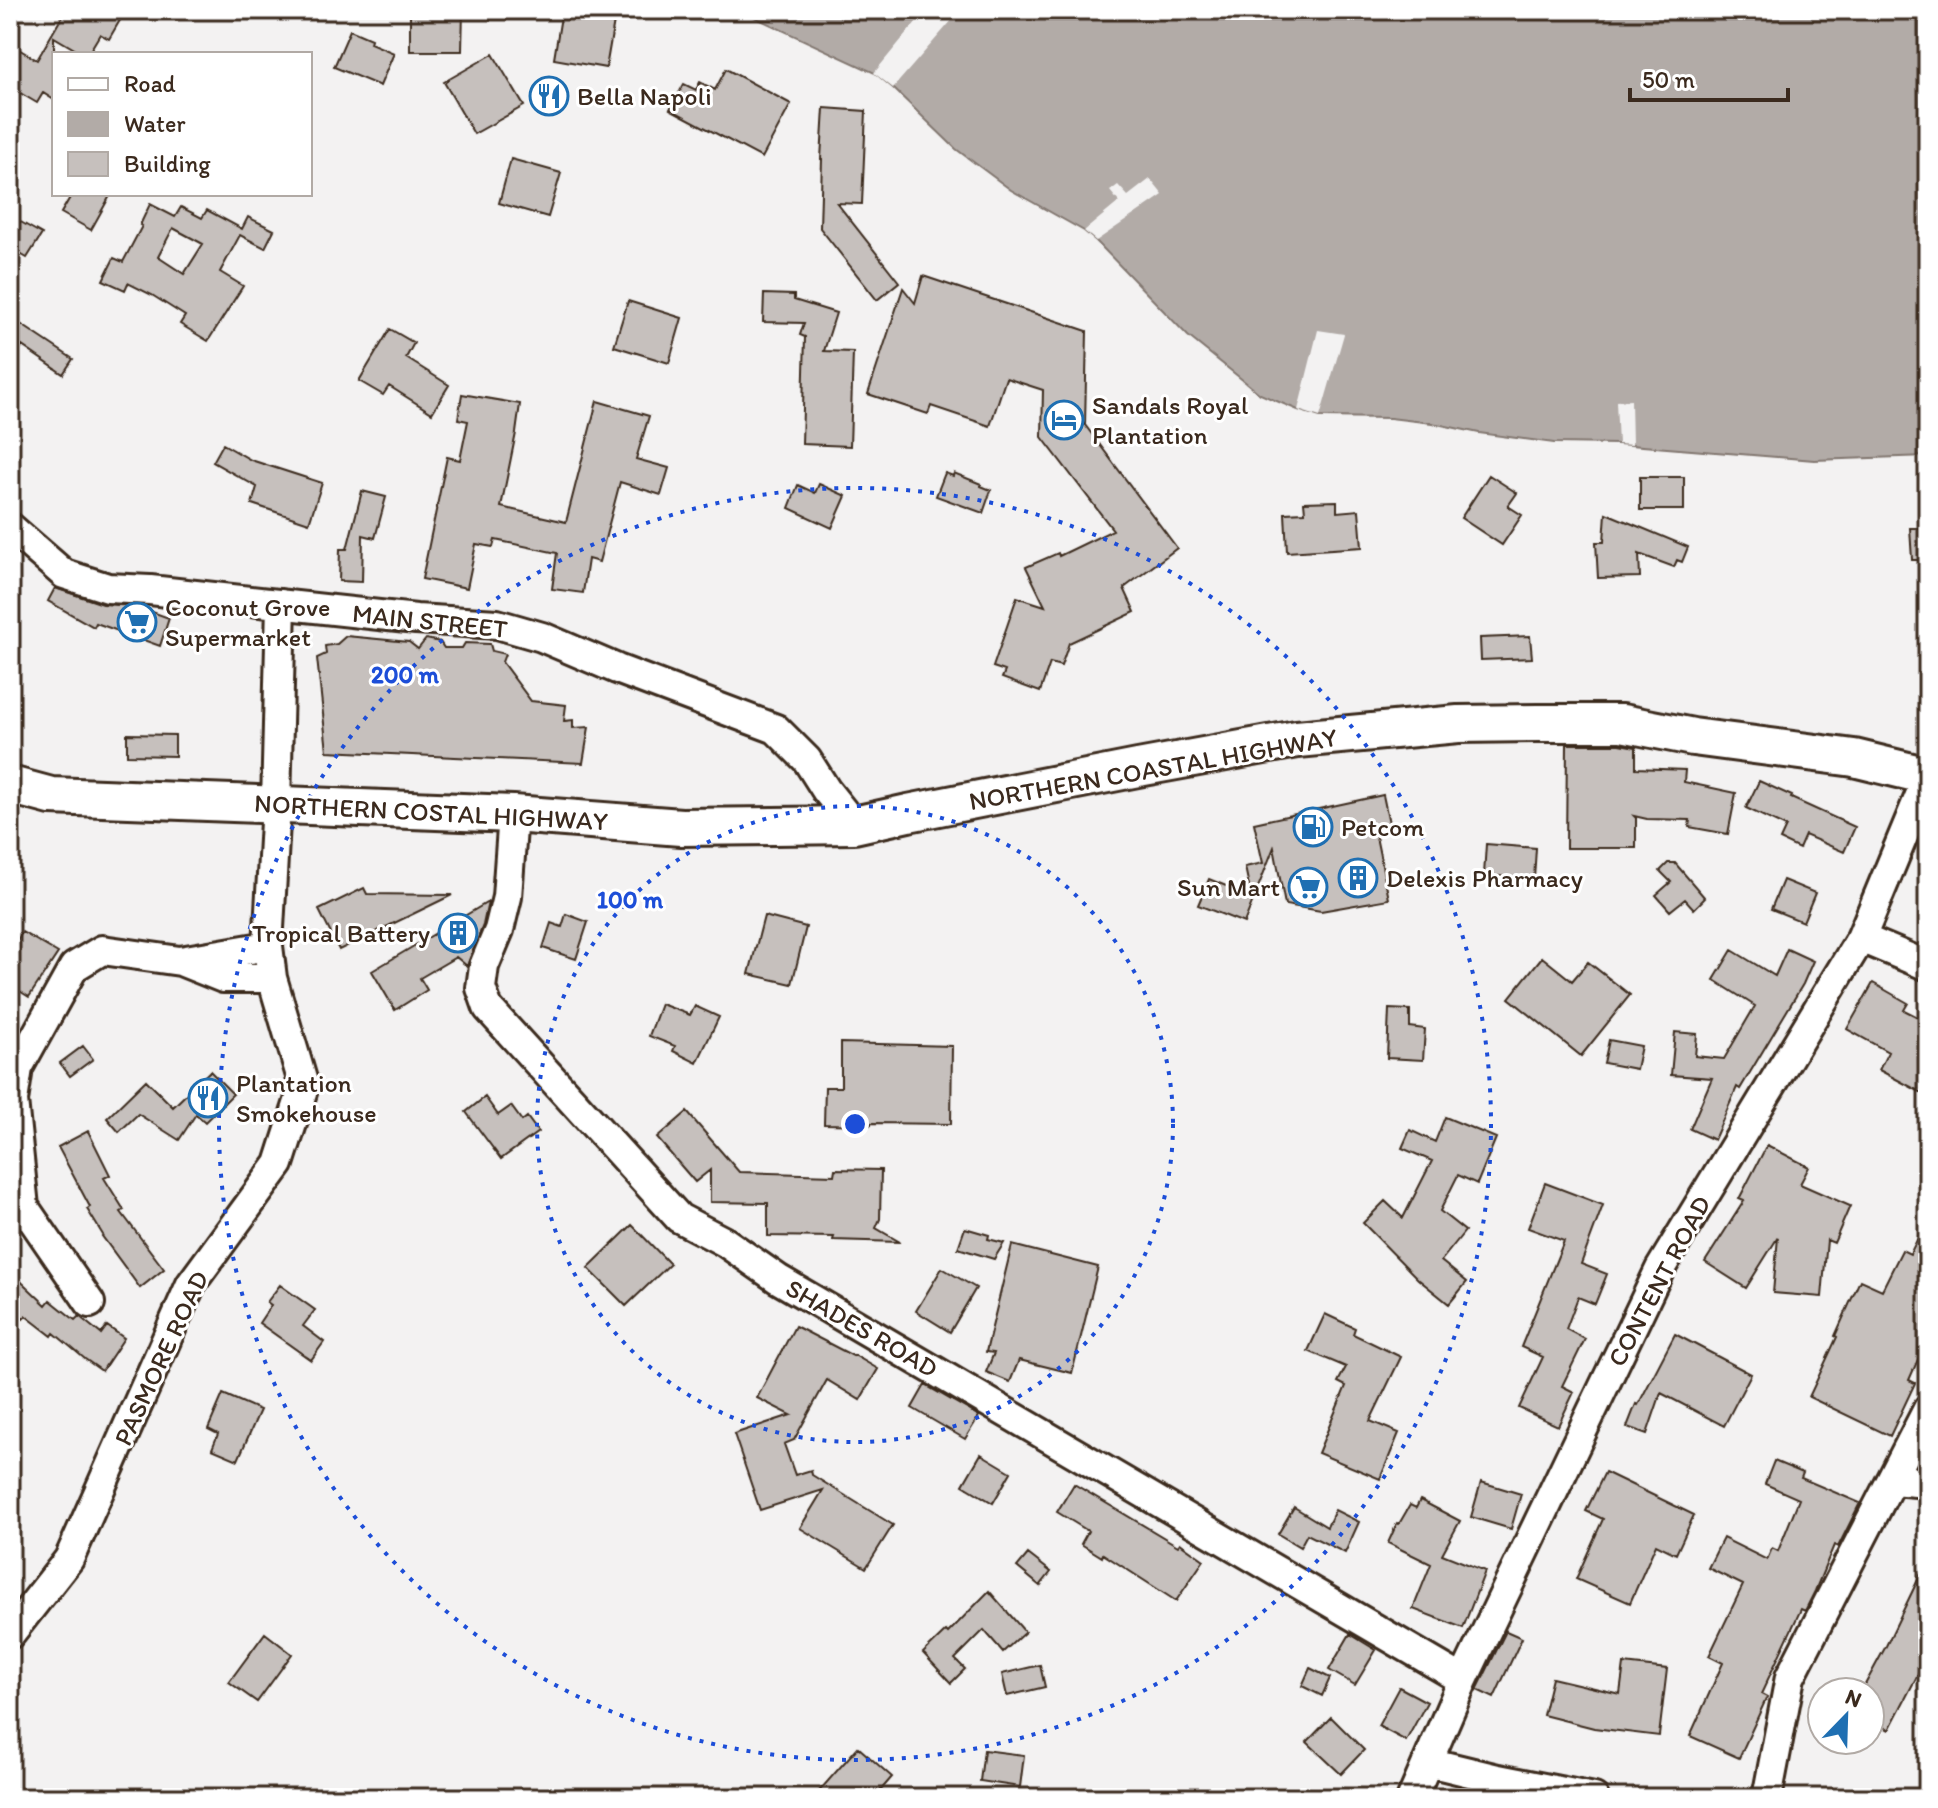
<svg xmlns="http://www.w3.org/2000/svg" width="1938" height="1808" viewBox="0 0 1938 1808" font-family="Itim,sans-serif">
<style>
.water{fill:#b2aba7;stroke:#827770;stroke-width:2}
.pier{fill:#f3f2f2}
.building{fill:#c6c0bd;stroke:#3b2a1e;stroke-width:2;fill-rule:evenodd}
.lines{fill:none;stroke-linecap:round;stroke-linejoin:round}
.minor-casing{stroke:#3b2a1e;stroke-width:34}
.major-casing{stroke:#3b2a1e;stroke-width:42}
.minor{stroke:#fff;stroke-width:28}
.major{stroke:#fff;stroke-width:36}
.ring{fill:none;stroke:#1d4ed8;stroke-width:4;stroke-dasharray:4 8}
.labels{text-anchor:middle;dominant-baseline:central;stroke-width:6;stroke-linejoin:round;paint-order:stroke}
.poi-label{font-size:26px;fill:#3b2a1e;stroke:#fff;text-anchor:start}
.street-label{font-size:26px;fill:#3b2a1e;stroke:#fff}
.centre{fill:#1d4ed8;stroke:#fff;stroke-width:4}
.ring-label{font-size:24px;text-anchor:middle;font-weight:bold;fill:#1d4ed8;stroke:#fff;stroke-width:6;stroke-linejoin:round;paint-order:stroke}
</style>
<rect width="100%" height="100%" fill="#f3f2f2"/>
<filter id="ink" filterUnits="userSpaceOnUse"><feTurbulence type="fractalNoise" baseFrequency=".0125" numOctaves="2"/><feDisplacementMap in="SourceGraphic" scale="16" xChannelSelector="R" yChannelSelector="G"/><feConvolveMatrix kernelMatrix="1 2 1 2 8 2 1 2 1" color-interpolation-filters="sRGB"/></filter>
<g filter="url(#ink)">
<!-- water -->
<path class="water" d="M739,10H1928V456L1814,460L1618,444L1554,443L1479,433L1432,423L1390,418L1320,417L1298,410L1260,394L1188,336L1096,241L1084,231L1011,190L956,149L893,88L875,73Z"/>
<!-- pier -->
<path class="pier" d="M926,10L960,11L893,88L874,73Z
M1150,179L1163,195L1096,241L1084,231L1119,202L1110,191L1118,185L1128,196Z
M1318,330L1344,334L1320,417L1298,410Z
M1631,400L1632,445L1618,444L1616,401Z"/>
<!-- building -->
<path class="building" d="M66,10H126L109,39L100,34L88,54H83L54,37V100L43,93L37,103L10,87V44L37,60Z
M410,10H463L462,51H410Z
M562,10H616L606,68L554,59Z
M350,30L371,39L370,43L394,53L380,86L334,67Z
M493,54L524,106L474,134L444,82Z
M726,69L791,104L762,158L670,109L684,84L696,90L700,82L715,90Z
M824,108L866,111L862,204L837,203L899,282L877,300L820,228L822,159H821Z
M511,159L561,173L548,217L499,203Z
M72,194H111L91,230L61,213Z
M150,204L175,217L181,207L202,218L207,210L242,229L248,217L274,230L265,248L240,235L220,272L243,286L208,341L180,324L185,316L152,295L128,283L125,290L103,280L114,258L123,262L142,226L140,225ZM173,228L203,244L184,274L158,257Z
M10,216L42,234L27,258L10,248Z
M923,276L1087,331L1085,425L1177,548L1124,588L1135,612L1069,643L1061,666L1050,663L1040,692L1002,678L1005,671L993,667L1017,597L1045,606L1026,567L1058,553L1059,556L1113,530L1042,437L1043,390L1006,378L990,426L931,406L928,414L868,394L903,288L915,303Z
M764,294L794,295V300L836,313L824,351L853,352L850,446L802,444L805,337L800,335L804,323L763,322Z
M628,301L682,318L669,363L614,346Z
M19,323L73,359L63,374L22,346L10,365V336Z
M390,329L414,343L406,358L449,385L432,413L389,386L383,395L359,381Z
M462,394L520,404L516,433L501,507L566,522L597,401L649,416L636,459L669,468L661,495L620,482L599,562L588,559L583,593L552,589L557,553L495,540L493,547L476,544L467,588L422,579L447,457L460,460L468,421L458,419Z
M223,444L251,460L322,483L309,523L252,504L257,487L213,462Z
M945,473L953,476L954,473L981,484V486L991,490L983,513L936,496Z
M1489,475L1517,493L1508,506L1522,515L1502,545L1461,518Z
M1640,477H1684V510H1640Z
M819,484L846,496L832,528L789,508L798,485L815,493Z
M362,491L386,497L375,538L363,535L362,582L339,581L340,549H347Z
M1337,501V512L1359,510L1362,547L1287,552L1285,513L1305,512L1304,502Z
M1606,513L1688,547L1682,562L1677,560L1674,567L1639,554L1640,577L1598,578L1596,542H1604Z
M1910,528H1928V560H1912Z
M55,588L103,604L136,606L169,618L160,646L96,623L94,627L48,601Z
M346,636L409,642L418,649L426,639L440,642L444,648H462L465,643L490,644L492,651L505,654L502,662L531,701L566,705L564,721L573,720V728L589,727L583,763L327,751L317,658L326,654L325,646L337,644Z
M1530,636L1532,658L1481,660L1480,638Z
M127,734L175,735V756L127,755Z
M1567,744H1620L1636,747V768L1685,770L1684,782L1736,793L1728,834L1689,827L1690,820L1647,819L1634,816L1636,818V848H1566Z
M1759,781L1792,796L1791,798L1855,827L1844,852L1805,835L1799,849L1780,840L1786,827L1746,808Z
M1383,795L1389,823L1374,827L1389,899L1321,911L1285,905L1274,847L1244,923L1198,905L1209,879L1251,896L1245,867L1263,863L1254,823Z
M1486,844L1536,848L1534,879L1484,875Z
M1668,863H1675L1705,898L1694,909L1685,899L1670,911L1656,895L1671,882L1660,871Z
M1783,880L1815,893L1803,922L1771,909Z
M364,888L367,894L452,895L339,950L319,910Z
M488,902L483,925L467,966L456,957L420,978L427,990L395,1010L372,971Z
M566,914L588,922L576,959L543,948L551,923L562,927Z
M764,916L806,927L792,984L749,974Z
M22,932L58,953L29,997L10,985V953Z
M1787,949L1813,961L1803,984L1740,1089L1737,1087L1714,1140L1690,1129L1712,1078L1671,1075L1675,1032L1697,1034L1695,1056L1724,1059L1755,1006L1714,980L1732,950L1775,976Z
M1542,957L1572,981L1588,962L1630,995L1581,1056L1509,998Z
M1873,983L1908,1003L1904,1010L1928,1022V1096L1879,1070L1888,1052L1847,1029Z
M661,1004L690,1015L695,1006L719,1017L697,1063L673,1051L675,1046L649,1036Z
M1389,1009L1410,1010V1027L1425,1029L1423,1060L1387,1058Z
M1609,1040L1641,1046L1636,1069L1604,1063Z
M841,1043L952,1046L951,1124L871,1123V1125L824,1124L825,1087H841Z
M83,1046L93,1059L70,1076L60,1063Z
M210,1071L233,1094L205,1122L196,1114L179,1140L138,1114L119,1132L107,1118L146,1080L173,1107Z
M485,1097L498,1115L511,1106L522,1121L527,1117L538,1132L501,1159L466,1112Z
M687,1112L739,1172L834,1175L835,1169L881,1170L880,1219L876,1228L900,1242L833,1240L834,1237L768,1236V1203L710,1202V1170L695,1182L657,1138Z
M1445,1117L1496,1138L1477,1184L1458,1175L1440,1211L1465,1231L1441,1261L1467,1282L1449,1304L1418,1279L1363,1223L1385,1201L1403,1218L1432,1161L1402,1148L1410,1130L1435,1142Z
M88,1131L110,1175L104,1178L124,1210L121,1212L164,1269L140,1288L102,1236L103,1235L87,1209L90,1207L58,1147Z
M1767,1145L1809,1167L1800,1184L1850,1206L1834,1243L1827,1240L1822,1297L1773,1293L1778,1237L1746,1288L1705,1262L1744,1201L1739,1199Z
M1545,1183L1603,1205L1581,1264L1607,1274L1595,1304L1578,1297L1566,1329L1585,1339L1562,1386L1574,1392L1558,1426L1519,1408L1543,1357L1521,1347L1564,1241L1528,1228Z
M1928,1218V1337L1909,1380L1915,1383L1890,1436L1809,1397L1837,1337L1835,1336L1860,1280L1882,1290L1902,1250L1910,1254Z
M632,1225L670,1264L626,1306L588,1268Z
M965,1228L989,1235L988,1239L1004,1243L994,1259L958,1248Z
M1012,1245L1098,1267L1072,1373L1019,1360L1010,1382L986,1372L994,1353L986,1352Z
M942,1268L976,1288L950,1332L916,1311Z
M10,1271L46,1305L50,1300L75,1320L79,1316L101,1334L107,1326L124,1338L102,1371L85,1359L54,1333L52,1336L26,1316L23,1319L10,1306Z
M280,1285L315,1310L303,1326L324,1342L311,1360L259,1323L271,1305L267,1302Z
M1325,1314L1355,1328L1353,1334L1401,1357L1370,1421L1399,1433L1380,1479L1318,1453L1346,1386L1338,1382L1346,1367L1308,1351Z
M795,1326L853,1356L854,1355L878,1369L860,1400L827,1380L794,1440L784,1444L795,1475L811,1470L812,1475L893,1525L866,1568L800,1528L823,1490L760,1510L734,1434L791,1415L757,1398Z
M1675,1334L1751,1374L1724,1426L1661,1393L1647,1434L1627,1427L1636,1404L1638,1405Z
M925,1385L979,1416L965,1439L912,1408Z
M223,1394L260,1410L238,1460L212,1449L218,1434L208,1429Z
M981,1454L1011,1472L993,1503L963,1485Z
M1774,1461L1803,1473L1801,1478L1860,1503L1838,1547L1834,1545L1815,1591L1805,1611L1801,1609L1761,1694L1767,1697L1739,1758L1690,1736L1723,1663L1709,1656L1743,1585L1708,1568L1723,1538L1767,1560L1772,1548L1778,1551L1799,1499L1765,1484Z
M1605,1472L1694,1515L1676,1554L1656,1544L1630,1603L1576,1579L1603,1519L1586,1511Z
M1481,1482L1521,1494L1511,1529L1471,1517Z
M1074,1484L1178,1546L1180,1543L1204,1560L1176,1601L1103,1554L1102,1557L1081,1544L1088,1531L1057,1512Z
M1420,1500L1460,1521L1442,1554L1485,1571L1463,1628L1413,1609L1431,1564L1388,1543L1397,1523L1399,1524L1410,1505L1416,1508Z
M1294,1507L1327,1527L1335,1510L1359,1522L1345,1553L1307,1534L1300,1547L1278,1534Z
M1028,1554L1051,1572L1040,1586L1017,1567Z
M1928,1559V1655L1889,1730L1870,1720V1692H1861L1886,1646Z
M989,1591L1025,1632L1003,1652L984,1630L955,1659L965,1669L951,1683L923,1653L946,1631L948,1633Z
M1506,1631L1522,1638L1494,1698L1477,1690Z
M265,1633L292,1654L257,1702L229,1682Z
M1350,1634L1376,1650L1355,1685L1329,1670Z
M1624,1664L1667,1669L1659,1736L1594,1728L1543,1715L1552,1678L1620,1694Z
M1040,1665L1045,1687L1007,1696L1002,1674Z
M1310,1668L1330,1678L1322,1696L1302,1686Z
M1399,1687L1427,1702L1406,1741L1378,1726Z
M1331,1717L1364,1750L1341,1774L1307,1742Z
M858,1747L892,1777L874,1798H813Z
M984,1750L1024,1755L1020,1787L980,1781Z"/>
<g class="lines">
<!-- minor casing -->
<g class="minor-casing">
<path id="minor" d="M10,527L64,574L108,588L150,590L416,619L497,624L542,637L617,669L776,729L807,760L826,790L854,825
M513,814L507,897L499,930L484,966L481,988L488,1008L679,1218L725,1242L778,1279L1463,1680
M1861,938L1928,966
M183,962L223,978H272
M90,1303L24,1207L13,1101L18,1068L74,967L102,950L180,961L268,946
M1892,1480L1928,1483
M10,1634L69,1559L191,1284L279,1164L304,1086L272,978L268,946L276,804L281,604
M1428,1762L1498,1779L1594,1798
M1412,1798L1463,1680L1660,1269L1861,938L1928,776
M1767,1798L1790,1677L1928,1409"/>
</g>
<!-- major casing -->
<g class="major-casing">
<path id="major" d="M10,785L51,796L513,814L681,827L854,825L908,813L1138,768L1297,739L1458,724L1538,723H1622L1693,737L1854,758L1928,776"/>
</g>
<!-- minor -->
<use href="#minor" class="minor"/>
<!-- major -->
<use href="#major" class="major"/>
</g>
</g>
<!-- distance rings -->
<g class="ring">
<circle cx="855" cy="1124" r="318"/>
<circle cx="855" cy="1124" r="636"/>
</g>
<!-- icons -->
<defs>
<g id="restaurant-ring" transform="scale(2)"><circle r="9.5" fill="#fff" stroke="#1f6fb2" stroke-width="1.5"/><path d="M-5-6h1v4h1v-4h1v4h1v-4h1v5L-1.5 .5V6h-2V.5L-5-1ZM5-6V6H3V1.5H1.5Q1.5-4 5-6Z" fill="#1f6fb2"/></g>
<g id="hotel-ring" transform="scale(2)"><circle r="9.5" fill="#fff" stroke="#1f6fb2" stroke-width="1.5"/><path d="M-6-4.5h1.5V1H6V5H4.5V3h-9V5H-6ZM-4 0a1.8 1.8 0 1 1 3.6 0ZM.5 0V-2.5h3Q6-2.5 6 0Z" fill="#1f6fb2"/></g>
<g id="supermarket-ring" transform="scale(2)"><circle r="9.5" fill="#fff" stroke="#1f6fb2" stroke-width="1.5"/><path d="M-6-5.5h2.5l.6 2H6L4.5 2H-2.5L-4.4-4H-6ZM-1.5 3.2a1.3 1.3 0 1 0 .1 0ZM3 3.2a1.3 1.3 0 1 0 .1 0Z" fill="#1f6fb2"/></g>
<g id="fuel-ring" transform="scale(2)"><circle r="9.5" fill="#fff" stroke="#1f6fb2" stroke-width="1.5"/><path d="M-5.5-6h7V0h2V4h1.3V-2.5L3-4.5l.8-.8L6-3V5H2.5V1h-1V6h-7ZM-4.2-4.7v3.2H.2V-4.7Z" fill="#1f6fb2"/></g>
<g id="building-ring" transform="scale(2)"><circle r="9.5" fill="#fff" stroke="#1f6fb2" stroke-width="1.5"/><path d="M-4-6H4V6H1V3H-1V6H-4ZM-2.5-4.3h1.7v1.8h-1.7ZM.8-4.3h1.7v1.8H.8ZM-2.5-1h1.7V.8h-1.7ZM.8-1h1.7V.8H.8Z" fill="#1f6fb2"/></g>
</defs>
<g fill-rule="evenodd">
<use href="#restaurant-ring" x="549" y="96"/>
<use href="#hotel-ring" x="1064" y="420"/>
<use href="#supermarket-ring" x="137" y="622"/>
<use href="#fuel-ring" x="1313" y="827"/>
<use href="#building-ring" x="1358" y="878"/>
<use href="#supermarket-ring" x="1308" y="887"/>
<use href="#building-ring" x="458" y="933"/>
<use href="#restaurant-ring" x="208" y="1098"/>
</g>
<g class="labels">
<!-- poi labels -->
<g class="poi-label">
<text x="577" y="96">Bella Napoli</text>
<text x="1092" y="405">Sandals Royal<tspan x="1092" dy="30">Plantation</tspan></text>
<text x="165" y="607">Coconut Grove<tspan x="165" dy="30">Supermarket</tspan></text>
<text x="1341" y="827">Petcom</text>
<text x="1386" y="878">Delexis Pharmacy</text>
<text x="1280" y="887" text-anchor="end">Sun Mart</text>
<text x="430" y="933" text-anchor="end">Tropical Battery</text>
<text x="236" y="1083">Plantation<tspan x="236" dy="30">Smokehouse</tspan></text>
</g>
<!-- street labels -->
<g class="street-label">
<text transform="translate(430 621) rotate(6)">MAIN STREET</text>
<text transform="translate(1153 769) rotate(-10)">NORTHERN COASTAL HIGHWAY</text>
<text transform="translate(431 812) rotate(3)">NORTHERN COSTAL HIGHWAY</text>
<text transform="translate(1659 1281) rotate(-62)">CONTENT ROAD</text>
<text transform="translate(862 1328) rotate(30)">SHADES ROAD</text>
<text transform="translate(161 1358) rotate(-65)">PASMORE ROAD</text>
</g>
</g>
<circle cx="855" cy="1124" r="12" class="centre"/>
<g class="ring-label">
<text x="405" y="683">200 m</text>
<text x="630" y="908">100 m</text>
</g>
<!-- margin -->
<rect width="1938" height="1808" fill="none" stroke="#fff" stroke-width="40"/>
<rect x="20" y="20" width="1898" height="1768" fill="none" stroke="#3b2a1e" stroke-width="3" filter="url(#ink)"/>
<!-- legend -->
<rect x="52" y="52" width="260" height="144" fill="#ffffff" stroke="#b1aaa5" stroke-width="2"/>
<rect x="68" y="78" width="40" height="12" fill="#ffffff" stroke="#b1aaa5" stroke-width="2"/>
<text x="124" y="92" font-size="24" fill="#3b2a1e">Road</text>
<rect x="68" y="112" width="40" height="24" fill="#b2aba7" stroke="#b1aaa5" stroke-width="2"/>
<text x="124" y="132" font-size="24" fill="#3b2a1e">Water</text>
<rect x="68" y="152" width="40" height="24" fill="#c6c0bd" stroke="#b1aaa5" stroke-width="2"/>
<text x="124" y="172" font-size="24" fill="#3b2a1e">Building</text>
<!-- north arrow -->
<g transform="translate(1846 1716) rotate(23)"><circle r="38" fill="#ffffff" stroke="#b1aaa5" stroke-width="2"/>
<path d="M0-6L14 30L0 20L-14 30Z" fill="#1f6fb2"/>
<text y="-12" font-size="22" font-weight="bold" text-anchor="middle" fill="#3b2a1e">N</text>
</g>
<!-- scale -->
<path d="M1630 88v12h158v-12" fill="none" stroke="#3b2a1e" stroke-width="4"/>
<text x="1642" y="88" font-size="24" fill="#3b2a1e" stroke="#ffffff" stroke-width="6" paint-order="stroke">50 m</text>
</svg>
